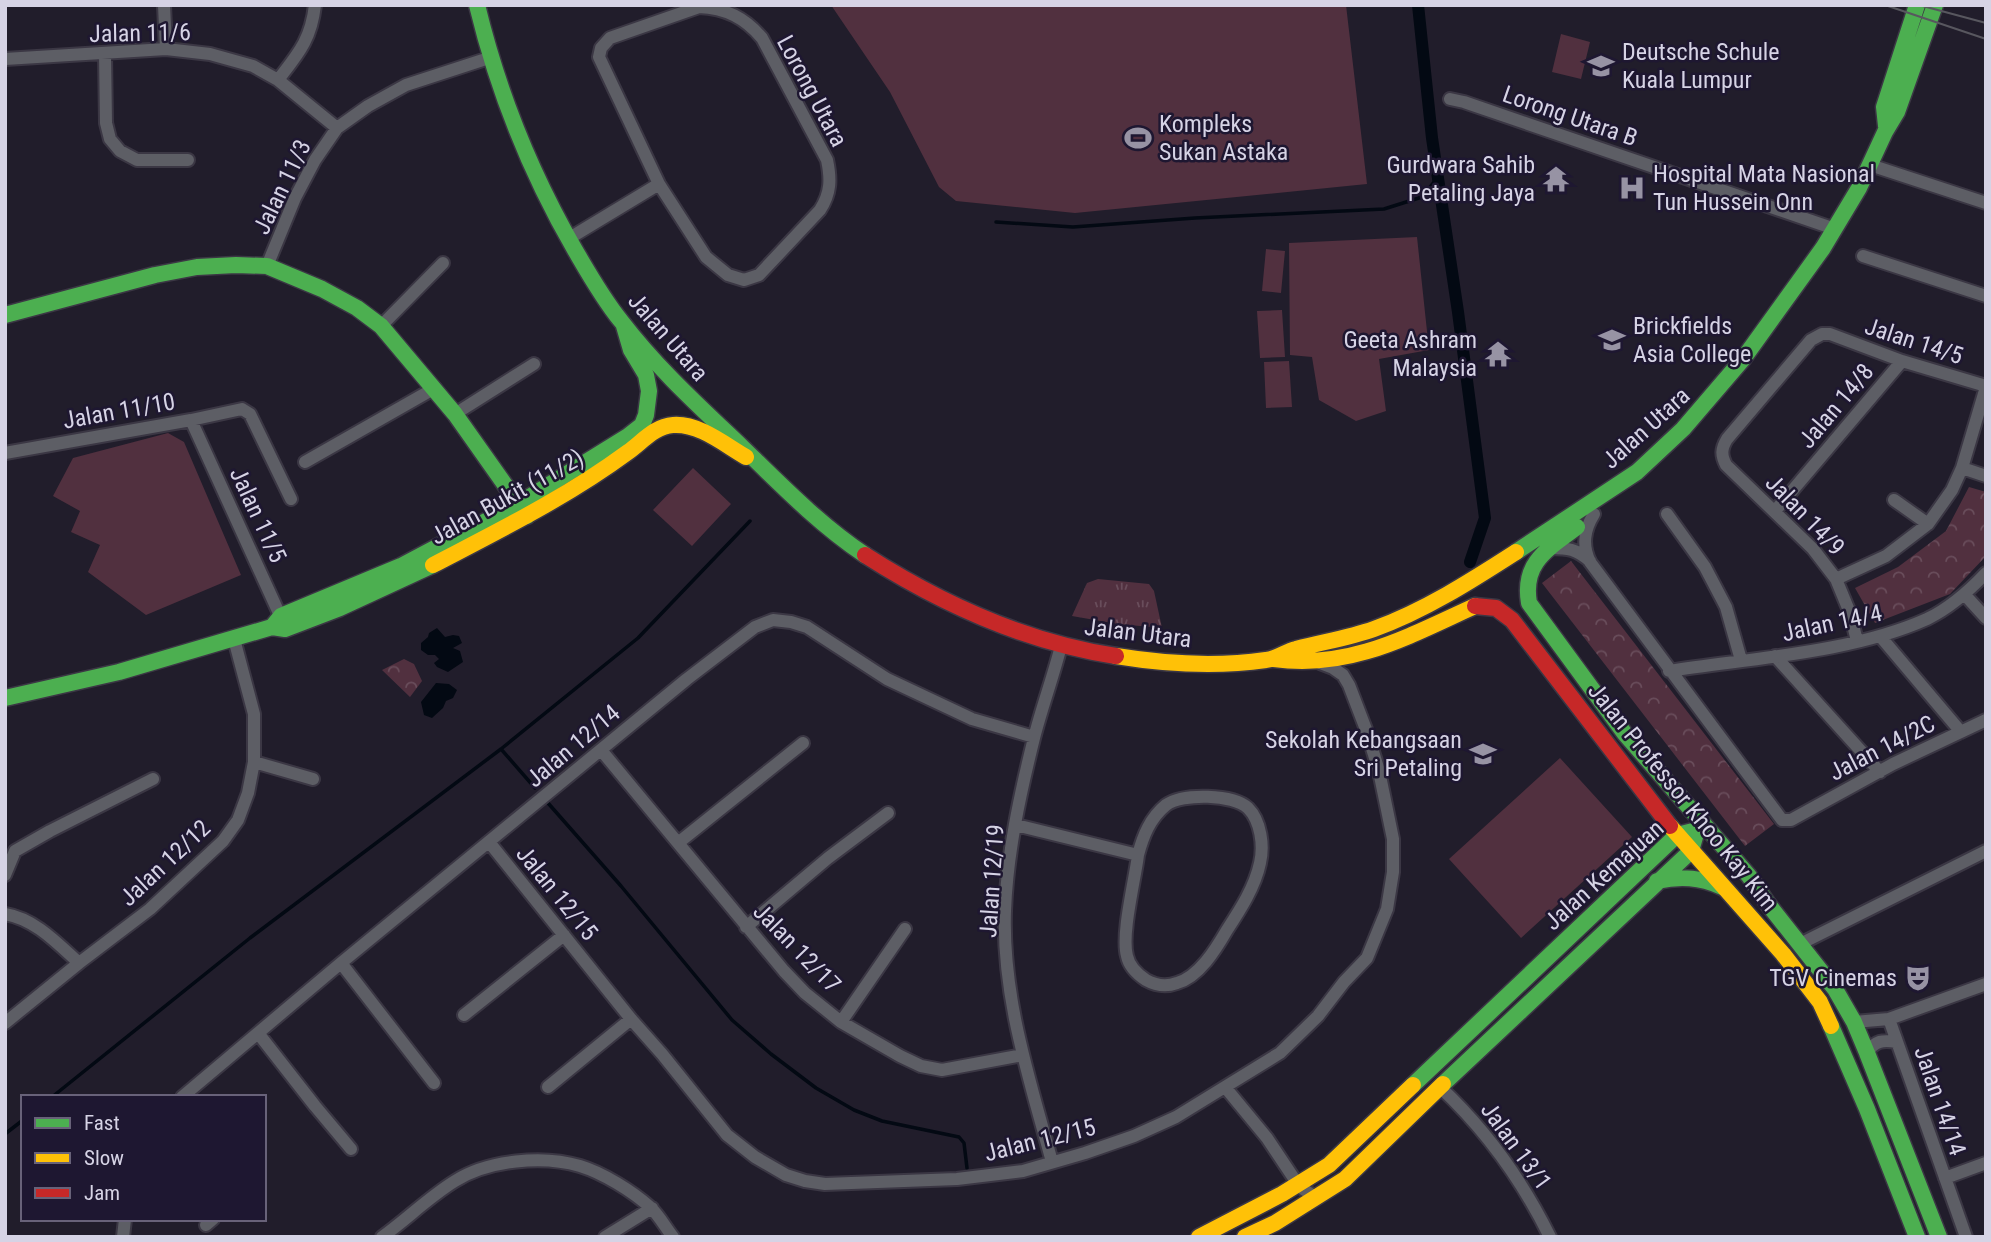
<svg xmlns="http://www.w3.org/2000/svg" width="1991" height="1242" viewBox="0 0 1991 1242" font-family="'Roboto Condensed',sans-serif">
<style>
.grass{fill:url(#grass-tufts)}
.forest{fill:url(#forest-crowns)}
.pitch{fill:#51303f}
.water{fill:#030913}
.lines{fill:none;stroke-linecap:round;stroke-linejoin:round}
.stream{stroke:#030913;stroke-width:3.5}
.canal{stroke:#030913;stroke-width:12}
.street-casing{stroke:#3b3744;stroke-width:16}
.fast-casing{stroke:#3b3744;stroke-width:19}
.slow-casing{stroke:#3b3744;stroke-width:19}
.jam-casing{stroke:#3b3744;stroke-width:19}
.street{stroke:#5d5e65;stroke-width:12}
.fast{stroke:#4caf50;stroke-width:16}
.slow{stroke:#ffc107;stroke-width:16}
.jam{stroke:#c62828;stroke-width:16}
.tram{stroke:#58575f;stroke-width:2}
.labels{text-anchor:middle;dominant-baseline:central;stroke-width:5;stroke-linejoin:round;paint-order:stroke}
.street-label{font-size:24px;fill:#d6d3e5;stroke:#1e1731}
.poi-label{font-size:24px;fill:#d6d3e5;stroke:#1e1731;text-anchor:start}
</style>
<defs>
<pattern id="grass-tufts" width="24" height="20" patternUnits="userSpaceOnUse" patternTransform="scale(1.75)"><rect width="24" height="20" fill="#51303f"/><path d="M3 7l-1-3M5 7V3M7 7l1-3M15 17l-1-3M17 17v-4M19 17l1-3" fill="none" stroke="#694d5b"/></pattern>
<pattern id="forest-crowns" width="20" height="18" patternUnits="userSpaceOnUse" patternTransform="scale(1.75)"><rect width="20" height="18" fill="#51303f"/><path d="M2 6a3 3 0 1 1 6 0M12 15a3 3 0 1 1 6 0" fill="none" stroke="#694d5b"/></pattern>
</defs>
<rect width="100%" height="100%" fill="#211d2b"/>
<!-- grass -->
<path class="grass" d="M1098,579L1149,584L1154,591L1162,628L1118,624L1072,616L1087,583Z"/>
<!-- forest -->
<path class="forest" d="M1969,487L1986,492V556L1950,594L1875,623L1855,588L1898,567L1946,531Z
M1571,561L1774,824L1745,846L1542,583Z
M404,659L414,664L422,681L410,697L382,670Z"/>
<!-- pitch -->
<path class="pitch" d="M831,5H1346L1367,184L1075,213L956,201L939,187L890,92Z
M1561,34L1590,42L1581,79L1552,72Z
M1417,237L1429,350L1379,359L1386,411L1356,421L1319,400L1312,357L1290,355L1289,243Z
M1266,249L1285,251L1281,293L1262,291Z
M1282,310L1285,357L1260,358L1257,311Z
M1289,361L1292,407L1266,408L1264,362Z
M168,433L184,442L241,575L146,615L88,572L100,545L71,532L80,511L53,496L73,458Z
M693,468L731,504L692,546L653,510Z
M1560,758L1632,837L1521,938L1449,859Z"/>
<!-- water -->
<path class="water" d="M437,628L445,637L453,635L459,636L462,643L453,648L460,651L463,662L448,672L437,667L434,663L439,659L435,655H428L421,650V643L428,637L429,633Z
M436,683L449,684L457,690L453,698L446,701L443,708L432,718L424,715L421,702Z"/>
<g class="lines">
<!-- stream -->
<path class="stream" d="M996,222L1073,227L1195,218L1384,209L1422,197L1438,177
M501,749L535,788
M548,803L621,886L732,1020L771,1054L816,1088L854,1110L882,1121L959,1137L964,1143L967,1168
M52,1097L250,938L501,749L638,638L750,521
M5,1134L23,1120"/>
<!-- canal -->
<path class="canal" d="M1418,5L1432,138L1458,312L1485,518L1470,562"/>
<!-- street casing -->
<g class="street-casing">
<path id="street" d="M164,5L166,49
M699,7C726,8 745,18 762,38L827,160C831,179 831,193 820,210L759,275L744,280L728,275L706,257L659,184L599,57L601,48L610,38Z
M105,54L106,123L110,139L120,151L137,160H188
M5,59L166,49L210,54L253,66L278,80L337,128
M278,80C298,54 311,40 315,5
M1450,99L1464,102L1835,229
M1870,165L1986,203
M568,239L659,184
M1863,256L1986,296
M267,266L295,198L315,160L337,128L368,106L406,85L489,58
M381,326L443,263
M455,414L534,364
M191,420L283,622
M5,453L191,420L242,409L250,414L291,499
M305,462L435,388
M1962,468L1986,476
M1894,500L1928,524
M1775,511L1902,361
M1594,514C1584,530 1582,545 1590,562L1782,820H1791L1893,764L1986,720
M1667,514L1705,567L1726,607L1741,660
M1550,548C1569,548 1576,549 1590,561
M1836,579L1886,556L1928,524L1952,490L1962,468L1986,387
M1965,595L1986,618
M1880,636L1961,732
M1857,641L1850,613L1836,579L1813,549L1726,465C1721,455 1721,449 1727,439L1811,340L1822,334H1830L1902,361L1986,386
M1775,656L1880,772
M1669,671C1752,658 1851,653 1927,619C1950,608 1969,591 1986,573
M601,750L784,971L805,993L841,1022L900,1056L921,1066L942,1070L1023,1055
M254,762L313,779
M1016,825L1138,855C1135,880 1121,934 1127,956C1129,966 1137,974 1146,980C1155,985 1166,987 1177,983C1199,977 1216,949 1227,930C1240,910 1255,887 1260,863C1264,846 1261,821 1248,808C1233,794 1183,793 1166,805C1150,818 1143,836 1138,855
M489,842L631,1019L662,1054L727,1135L755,1157L786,1175L805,1181L825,1184L957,1179L1023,1171L1085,1153L1134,1136L1176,1117L1280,1053L1318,1016L1344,982L1367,958L1387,909L1393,872V839L1379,771L1367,732L1349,685L1343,675L1333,668L1320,663
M678,843L803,743
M5,875L15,851L50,831L153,779
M5,914C35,919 57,943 79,963
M746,927L828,858L888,813
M1800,944L1986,851
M341,963L434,1083
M464,1015L564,935
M1889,1019L1966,1237
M841,1022L905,929
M1854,1022L1889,1019L1986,984
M5,1023L79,963L150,909L223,841L238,820L248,793L254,762V714L234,639
M258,1033L315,1106L351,1149
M1867,1053C1875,1040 1883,1040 1897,1042
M548,1087L631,1019
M1225,1087L1267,1138L1299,1186L1316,1198
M1440,1087C1486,1130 1522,1180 1550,1237
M182,1097L341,963L687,679L755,627L773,620L791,622L807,627L887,679L972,719L1034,737
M1052,1162C1030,1081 1002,997 1005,911C1007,854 1020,794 1034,738C1042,707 1053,677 1061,646
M1945,1178L1986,1163
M206,1225L213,1219
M123,1237L125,1219
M382,1237C407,1219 429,1197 455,1181C488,1160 543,1155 580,1166C603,1173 632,1191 650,1207C659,1215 665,1227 673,1237
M605,1237L652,1208"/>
</g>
<!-- fast casing -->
<g class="fast-casing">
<path id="fast" d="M477,5C498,92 530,172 575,250C589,274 603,299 621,321C657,368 700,407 742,447C781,485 820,525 865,555
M1886,126L1884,107L1917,5
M5,315L155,275L197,267L236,265L267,266L322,289L357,308L381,326L455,414L527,516
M1577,527C1548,549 1522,562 1529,603L1625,734L1749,876L1768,904L1835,989L1854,1022L1867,1053L1939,1237
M1516,552L1637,472L1683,429L1743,359L1823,248L1859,188L1885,132L1897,112L1935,5
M272,627L281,616L401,566L518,504L628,436L642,425L646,415L649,391L646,375L631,350L624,326
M5,698L119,672L272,627L285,629L340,608L433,565
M1657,881C1680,876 1700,877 1722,887
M1831,1026L1867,1109L1917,1237
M1413,1085L1677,835L1697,830L1691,851L1443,1084"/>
</g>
<!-- slow casing -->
<g class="slow-casing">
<path id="slow" d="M433,565C500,530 567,497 628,452C642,442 655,426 673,425C699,423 725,445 746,457
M1116,656C1165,664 1217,667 1266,660C1277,659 1286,651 1296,649C1322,642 1349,638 1374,629C1424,611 1471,581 1516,552
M1274,659C1349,670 1409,636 1475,606
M1670,826L1783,954L1820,1002L1831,1026
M1199,1237L1282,1194L1329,1165L1413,1085
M1245,1237L1275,1223L1345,1179L1443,1084"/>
</g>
<!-- jam casing -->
<g class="jam-casing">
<path id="jam" d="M865,555C943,605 1025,642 1116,656
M1475,606L1496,608L1512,620L1670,826"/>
</g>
<!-- street -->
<use href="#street" class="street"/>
<!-- fast -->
<use href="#fast" class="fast"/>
<!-- slow -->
<use href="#slow" class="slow"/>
<!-- jam -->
<use href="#jam" class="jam"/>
<!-- tram -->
<path class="tram" d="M1885,5L1986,39
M1919,5L1986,23"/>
</g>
<!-- icons -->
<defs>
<g id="school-bare" transform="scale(2.1)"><path d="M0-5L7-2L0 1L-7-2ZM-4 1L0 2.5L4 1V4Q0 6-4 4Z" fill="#9793a4" stroke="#1e1731" stroke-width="2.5" paint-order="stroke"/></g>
<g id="stadium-bare" transform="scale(2.1)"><path d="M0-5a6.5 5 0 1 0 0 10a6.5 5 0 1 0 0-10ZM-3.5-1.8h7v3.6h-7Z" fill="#9793a4" stroke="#1e1731" stroke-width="2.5" paint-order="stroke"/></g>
<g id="temple-bare" transform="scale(2.1)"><path d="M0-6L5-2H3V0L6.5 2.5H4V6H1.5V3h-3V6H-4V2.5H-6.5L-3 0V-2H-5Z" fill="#9793a4" stroke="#1e1731" stroke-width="2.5" paint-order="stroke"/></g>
<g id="hospital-bare" transform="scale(2.1)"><path d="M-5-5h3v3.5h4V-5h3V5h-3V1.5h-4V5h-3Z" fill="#9793a4" stroke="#1e1731" stroke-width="2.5" paint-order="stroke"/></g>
<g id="university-bare" transform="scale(2.1)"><path d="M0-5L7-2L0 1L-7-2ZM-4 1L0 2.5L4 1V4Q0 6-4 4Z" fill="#9793a4" stroke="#1e1731" stroke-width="2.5" paint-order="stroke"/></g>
<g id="theatre-bare" transform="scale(2.1)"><path d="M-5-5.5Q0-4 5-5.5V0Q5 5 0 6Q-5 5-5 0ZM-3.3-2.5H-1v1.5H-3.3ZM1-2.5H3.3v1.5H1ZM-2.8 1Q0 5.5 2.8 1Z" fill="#9793a4" stroke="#1e1731" stroke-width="2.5" paint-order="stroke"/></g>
</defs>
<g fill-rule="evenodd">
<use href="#school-bare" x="1601" y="66"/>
<use href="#stadium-bare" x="1138" y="138"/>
<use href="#temple-bare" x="1556" y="179"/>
<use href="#hospital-bare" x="1632" y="188"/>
<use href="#university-bare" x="1612" y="340"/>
<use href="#temple-bare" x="1498" y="354"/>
<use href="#school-bare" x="1483" y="754"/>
<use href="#theatre-bare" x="1918" y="978"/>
</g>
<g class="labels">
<!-- street labels -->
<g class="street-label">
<text transform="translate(140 33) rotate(-1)">Jalan 11/6</text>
<text transform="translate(812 91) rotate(62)">Lorong Utara</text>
<text transform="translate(1570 116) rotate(19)">Lorong Utara B</text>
<text transform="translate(282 187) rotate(-64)">Jalan 11/3</text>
<text transform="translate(668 337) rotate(49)">Jalan Utara</text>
<text transform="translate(1914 341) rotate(18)">Jalan 14/5</text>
<text transform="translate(1836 406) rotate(-50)">Jalan 14/8</text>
<text transform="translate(119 411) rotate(-10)">Jalan 11/10</text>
<text transform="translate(1646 428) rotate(-42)">Jalan Utara</text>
<text transform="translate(507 497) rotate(-29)">Jalan Bukit (11/2)</text>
<text transform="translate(258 515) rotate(65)">Jalan 11/5</text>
<text transform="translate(1805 515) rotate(46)">Jalan 14/9</text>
<text transform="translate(1832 623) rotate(-12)">Jalan 14/4</text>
<text transform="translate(1138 633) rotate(7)">Jalan Utara</text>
<text transform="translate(573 746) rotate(-40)">Jalan 12/14</text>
<text transform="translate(1882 748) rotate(-27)">Jalan 14/2C</text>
<text transform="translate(1683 797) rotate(51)">Jalan Professor Khoo Kay Kim</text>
<text transform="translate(165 863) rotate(-43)">Jalan 12/12</text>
<text transform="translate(1604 875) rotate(-42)">Jalan Kemajuan</text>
<text transform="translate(992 881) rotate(-86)">Jalan 12/19</text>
<text transform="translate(557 893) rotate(51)">Jalan 12/15</text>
<text transform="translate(797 948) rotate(46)">Jalan 12/17</text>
<text transform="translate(1940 1101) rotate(71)">Jalan 14/14</text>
<text transform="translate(1040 1140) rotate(-14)">Jalan 12/15</text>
<text transform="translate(1516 1146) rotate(54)">Jalan 13/1</text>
</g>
<!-- poi labels -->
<g class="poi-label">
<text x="1622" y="52">Deutsche Schule<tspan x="1622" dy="28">Kuala Lumpur</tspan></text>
<text x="1159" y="124">Kompleks<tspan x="1159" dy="28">Sukan Astaka</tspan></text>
<text x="1535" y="165" text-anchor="end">Gurdwara Sahib<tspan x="1535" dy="28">Petaling Jaya</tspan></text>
<text x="1653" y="174">Hospital Mata Nasional<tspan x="1653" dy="28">Tun Hussein Onn</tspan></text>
<text x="1633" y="326">Brickfields<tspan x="1633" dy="28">Asia College</tspan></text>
<text x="1477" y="340" text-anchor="end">Geeta Ashram<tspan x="1477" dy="28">Malaysia</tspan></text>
<text x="1462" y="740" text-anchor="end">Sekolah Kebangsaan<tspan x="1462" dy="28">Sri Petaling</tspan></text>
<text x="1897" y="978" text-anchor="end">TGV Cinemas</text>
</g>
</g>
<!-- border -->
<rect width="1991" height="1242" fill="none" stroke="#d6d3e5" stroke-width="14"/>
<!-- legend -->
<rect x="21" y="1095" width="245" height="126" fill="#1e1731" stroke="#686279" stroke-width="2"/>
<rect x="35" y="1118" width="35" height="10" fill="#4caf50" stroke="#686279" stroke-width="2"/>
<text x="84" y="1130" font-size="21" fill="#d6d3e5">Fast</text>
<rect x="35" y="1153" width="35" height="10" fill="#ffc107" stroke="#686279" stroke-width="2"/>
<text x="84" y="1165" font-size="21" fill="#d6d3e5">Slow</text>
<rect x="35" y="1188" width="35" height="10" fill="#c62828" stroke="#686279" stroke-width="2"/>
<text x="84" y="1200" font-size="21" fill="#d6d3e5">Jam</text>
</svg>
